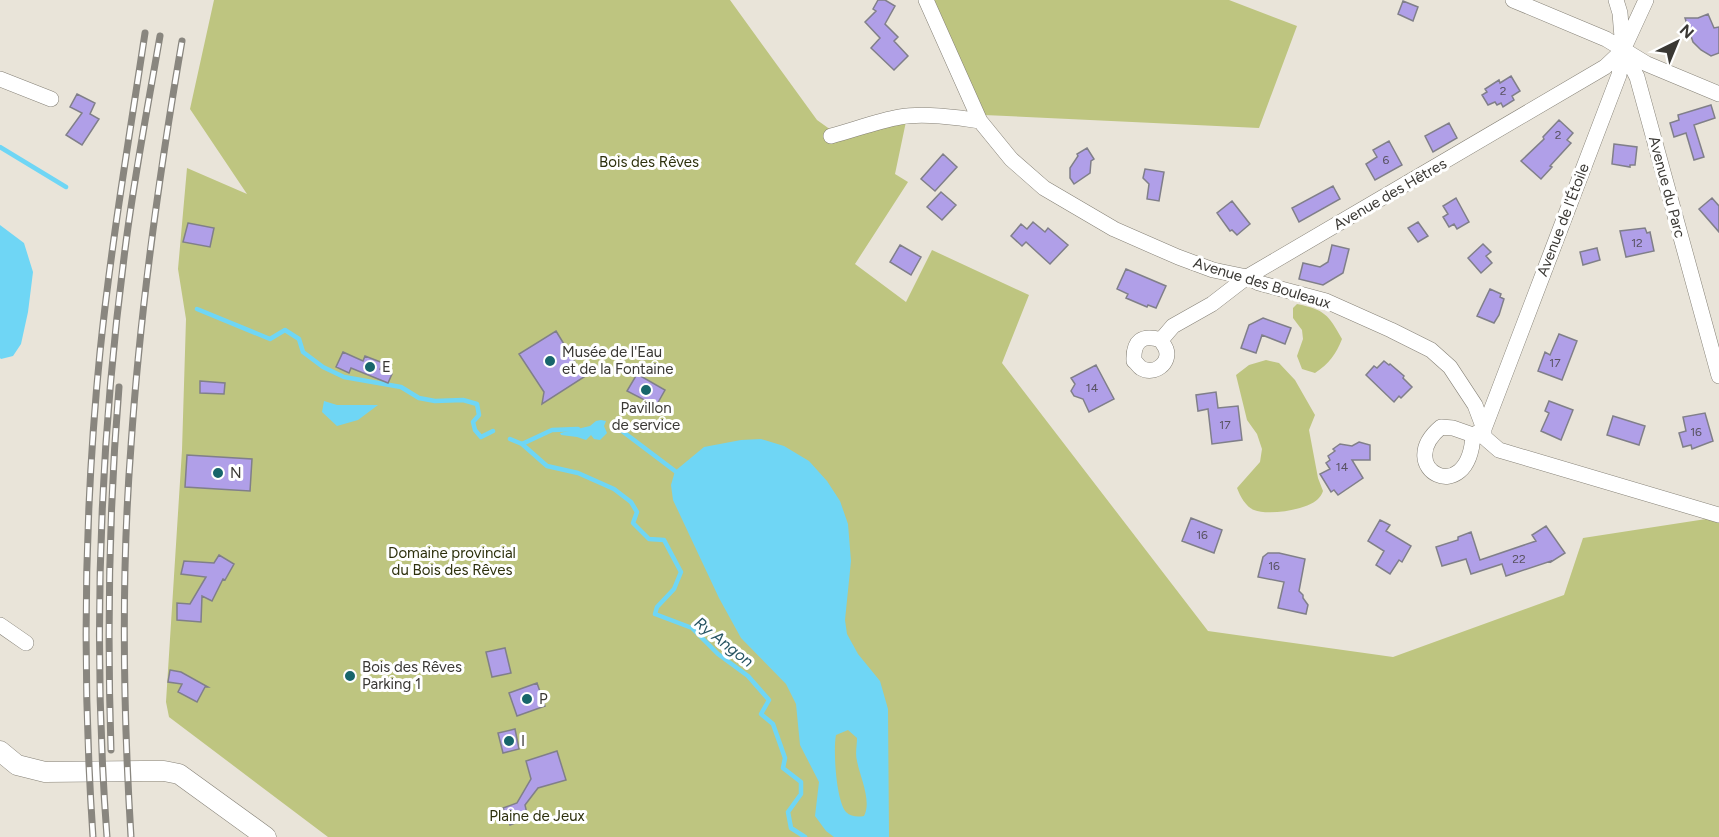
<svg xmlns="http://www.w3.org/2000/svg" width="1719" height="837" viewBox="0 0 1719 837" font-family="Figtree,sans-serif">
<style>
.green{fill:#bec580}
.water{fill:#6fd6f5;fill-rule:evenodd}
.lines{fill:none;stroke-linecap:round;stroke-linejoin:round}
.stream{stroke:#6fd6f5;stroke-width:4.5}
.building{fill:#b09fe8;stroke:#807f89;stroke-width:1.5}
.minor-casing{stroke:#858076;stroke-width:16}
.tertiary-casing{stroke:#858076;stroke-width:21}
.minor{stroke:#fff;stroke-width:15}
.tertiary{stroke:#fff;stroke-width:20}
.rail-casing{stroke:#89867f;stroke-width:7}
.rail{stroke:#fff;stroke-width:4.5;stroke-dasharray:14;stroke-linecap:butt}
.poi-dot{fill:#17656b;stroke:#fff;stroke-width:2}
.labels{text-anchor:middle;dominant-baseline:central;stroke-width:6;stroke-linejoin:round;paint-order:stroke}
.number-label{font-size:12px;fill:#585261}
.park-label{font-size:15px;fill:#2d300c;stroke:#fff}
.street-label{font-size:15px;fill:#3a3834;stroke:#fff}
.poi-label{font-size:15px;fill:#3a3834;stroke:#fff;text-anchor:start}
.water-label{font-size:16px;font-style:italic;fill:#275462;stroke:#fff}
</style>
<rect width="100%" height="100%" fill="#e9e4d9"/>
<!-- green -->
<path class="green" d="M214,0H730L817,120L831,130L908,112L895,174L908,182L855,264L906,302L932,250L1029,295L1002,363L1208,631L1393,657L1564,595L1583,538L1719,517V837H328L169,717L166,702L182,450L186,319L178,269L187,168L247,194L190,109Z
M919,0H1229L1297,26L1259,128L984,115Z
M1297,304C1325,310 1328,314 1342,339C1336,354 1329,364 1315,373L1302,369L1297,356L1303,339L1302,330L1293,318V308Z
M1266,360L1279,363L1295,380L1315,415L1309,430L1318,478L1323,491C1322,494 1320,497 1318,499C1307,510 1268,516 1254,510C1246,507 1240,496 1237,488L1260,462L1262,449L1257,434L1247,420L1236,375L1249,365Z"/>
<!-- water -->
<path class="water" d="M0,225L24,243L33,272L28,312L21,344L13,356L1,359L0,358Z
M324,401L337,405H378L358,420L337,426L322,412Z
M601,420L606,421L604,426L607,433L600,440L594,439L591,435L586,440L577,437L561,435L560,433L590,426L596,421Z
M761,439L784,446L809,461L827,481L840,501L848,524L851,561L845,620L847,634L858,654L880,681L888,709L889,837H834L826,831L815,816L819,782L800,745L796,704L786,684L741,638L719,598L673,500L671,485L675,471L704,447L741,440ZM848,730L857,738C857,745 855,754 857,761C860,777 872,801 864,816C858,817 851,817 846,812C836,801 833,749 836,735Z"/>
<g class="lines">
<!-- stream -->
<path class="stream" d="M0,147L66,187
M197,309L270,339L285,330L299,339L303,352L323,367L344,377L401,387L419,398L435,401L463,400L477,404L479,415L473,422L475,430L481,437L493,431
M622,431L675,471
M510,439L522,444L552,430L578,429
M522,444L547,466L578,473L614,489L631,502L637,512L633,523L649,539L664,540L681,572L674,589L657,607L655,614L692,628L718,654L748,676L769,700L761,714L773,724L785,758L783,768L801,782V794L788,812L791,828L805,837"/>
</g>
<!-- building -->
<path class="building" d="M878,0H885L895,6L885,24L898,37L894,41L908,56L894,70L871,48L880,38L865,22L876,11L873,9Z
M1403,1L1418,7L1413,21L1398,14Z
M1708,14L1714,28L1719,27V53L1711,56L1701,50L1693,42L1685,18H1698Z
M1511,76L1520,91L1512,96L1514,100L1503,107L1501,103L1497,105L1495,102L1488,105L1482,95L1487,92L1485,89L1499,80L1500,83Z
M77,94L95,103L90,114L99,119L82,145L66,135L82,113L70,107Z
M1711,105L1715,118L1694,125L1704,157L1694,160L1686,133L1674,137L1670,123L1679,120L1678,115Z
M1559,120L1573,133L1567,140L1571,143L1550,166L1552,167L1541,179L1521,161L1544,139L1543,137Z
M1449,123L1457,138L1433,152L1425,136Z
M1389,141L1402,165L1375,180L1366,164L1377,157L1373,150Z
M1614,144L1637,147L1635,165H1630V167L1612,164Z
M1087,148L1094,159L1091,161L1090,173L1074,184L1070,178V168L1078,156L1077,154Z
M943,154L957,167L935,191L921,179Z
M1145,169L1164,172L1159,201L1147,199L1149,184L1143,178Z
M1333,186L1340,199L1299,222L1292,208Z
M941,192L956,205L942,220L927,207Z
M1456,198L1469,222L1457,229L1454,224L1449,227L1443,217L1448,214L1443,206Z
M1712,198L1719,206V232L1699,209Z
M1232,201L1250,224L1237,235L1232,230L1230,231L1217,213Z
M1033,222L1045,232L1048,228L1068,245L1050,264L1026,242L1022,246L1011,236L1021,224L1027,229Z
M1418,222L1428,236L1418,242L1408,228Z
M188,223L214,228L210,247L183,242Z
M1645,228L1647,233L1650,232L1654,251L1626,257L1620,231Z
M1483,244L1491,252L1486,256L1492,263L1481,273L1468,258Z
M900,245L921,257L911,275L890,262Z
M1332,245L1349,249L1343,273L1323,285L1299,279L1303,263L1320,267L1328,262Z
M1597,248L1600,260L1583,265L1580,252Z
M1126,269L1166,286L1156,308L1148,305L1147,307L1126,298L1128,294L1117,289Z
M1490,289L1501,294L1500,297L1504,299L1499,315L1494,323L1477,316Z
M1263,318L1291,328L1285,344L1262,335L1256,353L1241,348L1249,325Z
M556,331L584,377L542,404L544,392L519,354Z
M1559,334L1577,341L1562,380L1538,371L1545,352L1550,355Z
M343,352L363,361L365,356L383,363L380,369L392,374L388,383L351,368L349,373L336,367Z
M1384,361L1389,365L1390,364L1404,376L1403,378L1412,387L1401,398L1399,396L1394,402L1366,375L1374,366L1377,368Z
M1096,365L1114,399L1089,412L1083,399L1074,396L1071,391L1075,384L1071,378Z
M637,374L665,390L656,406L627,391Z
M200,381L225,383L224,394L200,393Z
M1216,392L1218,408L1238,406L1242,440L1212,444L1208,409L1198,411L1196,395Z
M1549,401L1573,410L1561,440L1541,431L1549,413L1545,411Z
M1705,413L1713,441L1692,449L1691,445L1683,447L1679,433L1686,431L1683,417Z
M1613,416L1645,426L1639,445L1607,435Z
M1359,442L1370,445V460H1352L1363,478L1338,495L1334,490L1331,492L1320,474L1330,469L1326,463L1330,460L1328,456L1335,451L1333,449L1340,444L1352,446Z
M187,455L252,459L250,491L185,487Z
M1191,518L1222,530L1214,553L1182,541Z
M1380,520L1390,525L1386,531L1411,546L1402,562L1399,560L1390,574L1376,565L1384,551L1368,541Z
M1546,526L1565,553L1551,562V561L1506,576L1502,564L1471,574L1466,559L1442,566L1436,547L1458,540V537L1471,532L1480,560L1536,541L1532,535Z
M1268,553H1279L1305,559L1299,591L1303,595V598L1308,605L1306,614L1278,608L1284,582L1258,577L1263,557Z
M219,555L234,564L225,580L223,579L212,601L202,596L201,622L177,620V603L190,604L206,577L181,574L184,561L214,563Z
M505,648L511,673L492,677L486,652Z
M170,670L181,672L208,687H205L197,702L178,692L182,684L168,682Z
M537,683L545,706L517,716L509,693Z
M515,729L519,749L503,753L498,733Z
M557,751L566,780L538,788L525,805L528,818L510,825L503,808L517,803L531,779L526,761Z"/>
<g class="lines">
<!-- minor casing -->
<g class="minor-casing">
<path id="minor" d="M926,0L980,121L1011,159L1044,188L1114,229L1178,257L1213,270L1247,277L1259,283L1326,301L1391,330L1431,350L1450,367L1475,405L1484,429V437L1499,450L1719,515
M1513,0L1606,39L1647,64L1719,94
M1616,0L1620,13L1623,50L1637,77L1719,376
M0,79L51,99
M831,136C854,130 877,121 900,117C921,113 958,117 980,121
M1161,340C1142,334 1133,341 1134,361C1137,363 1138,366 1141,368C1154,376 1171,363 1166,349C1166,348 1161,341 1161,340L1173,326L1212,304L1247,277L1605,67L1623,50
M1473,435L1453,428L1441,427C1392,468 1469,510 1473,435L1484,429L1619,75L1623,50L1646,0
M0,625L26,643"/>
</g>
<!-- tertiary casing -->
<g class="tertiary-casing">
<path id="tertiary" d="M0,751L17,765L45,772L143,771H164L179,774L266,837"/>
</g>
<!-- minor -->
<use href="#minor" class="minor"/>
<!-- tertiary -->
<use href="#tertiary" class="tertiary"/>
<!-- rail casing -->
<g class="rail-casing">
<path id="rail" d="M111,750C107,629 109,508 119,387
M93,837C82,675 84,513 100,352C111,245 129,139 145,33
M107,837C92,639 100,439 126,242C135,173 148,105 160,36
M131,837C123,707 121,576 131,446C140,310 159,175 182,41"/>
</g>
<!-- rail -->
<use href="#rail" class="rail"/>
</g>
<!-- markers -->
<g class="poi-dot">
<circle cx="550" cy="361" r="6"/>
<circle cx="370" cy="367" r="6"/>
<circle cx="646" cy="390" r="6"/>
<circle cx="218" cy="473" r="6"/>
<circle cx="350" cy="676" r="6"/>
<circle cx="527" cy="699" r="6"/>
<circle cx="509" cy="741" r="6"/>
</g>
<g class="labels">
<!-- number labels -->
<g class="number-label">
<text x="1503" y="91">2</text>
<text x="1558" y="135">2</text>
<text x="1386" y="160">6</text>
<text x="1637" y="243">12</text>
<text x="1555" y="363">17</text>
<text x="1092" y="388">14</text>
<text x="1225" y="425">17</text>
<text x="1696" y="432">16</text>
<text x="1342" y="467">14</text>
<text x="1202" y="535">16</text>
<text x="1519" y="559">22</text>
<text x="1274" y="566">16</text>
</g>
<!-- park labels -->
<g class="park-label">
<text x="649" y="162">Bois des Rêves</text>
<text x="452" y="553">Domaine provincial<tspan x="452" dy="17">du Bois des Rêves</tspan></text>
<text x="537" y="816">Plaine de Jeux</text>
</g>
<!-- street labels -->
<g class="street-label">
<text transform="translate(1667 187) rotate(75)">Avenue du Parc</text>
<text transform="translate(1390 194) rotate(-30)">Avenue des Hêtres</text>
<text transform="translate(1563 220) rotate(-69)">Avenue de l'Étoile</text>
<text transform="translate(1262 283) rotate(17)">Avenue des Bouleaux</text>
</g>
<!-- poi labels -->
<g class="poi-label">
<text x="562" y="352">Musée de l'Eau<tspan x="562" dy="17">et de la Fontaine</tspan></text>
<text x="382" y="367">E</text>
<text x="646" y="408" text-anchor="middle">Pavillon<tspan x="646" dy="17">de service</tspan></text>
<text x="230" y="473">N</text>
<text x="362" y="667">Bois des Rêves<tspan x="362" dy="17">Parking 1</tspan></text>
<text x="539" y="699">P</text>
<text x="521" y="741">I</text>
</g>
<!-- water labels -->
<g class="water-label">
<text transform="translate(724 642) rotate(38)">Ry Angon</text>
</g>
</g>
<!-- north arrow -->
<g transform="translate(1677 42) rotate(43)" stroke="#ffffff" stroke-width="4.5" paint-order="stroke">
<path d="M0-4.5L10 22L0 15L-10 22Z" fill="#3a3834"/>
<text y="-9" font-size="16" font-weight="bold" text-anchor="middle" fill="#3a3834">N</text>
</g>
</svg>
